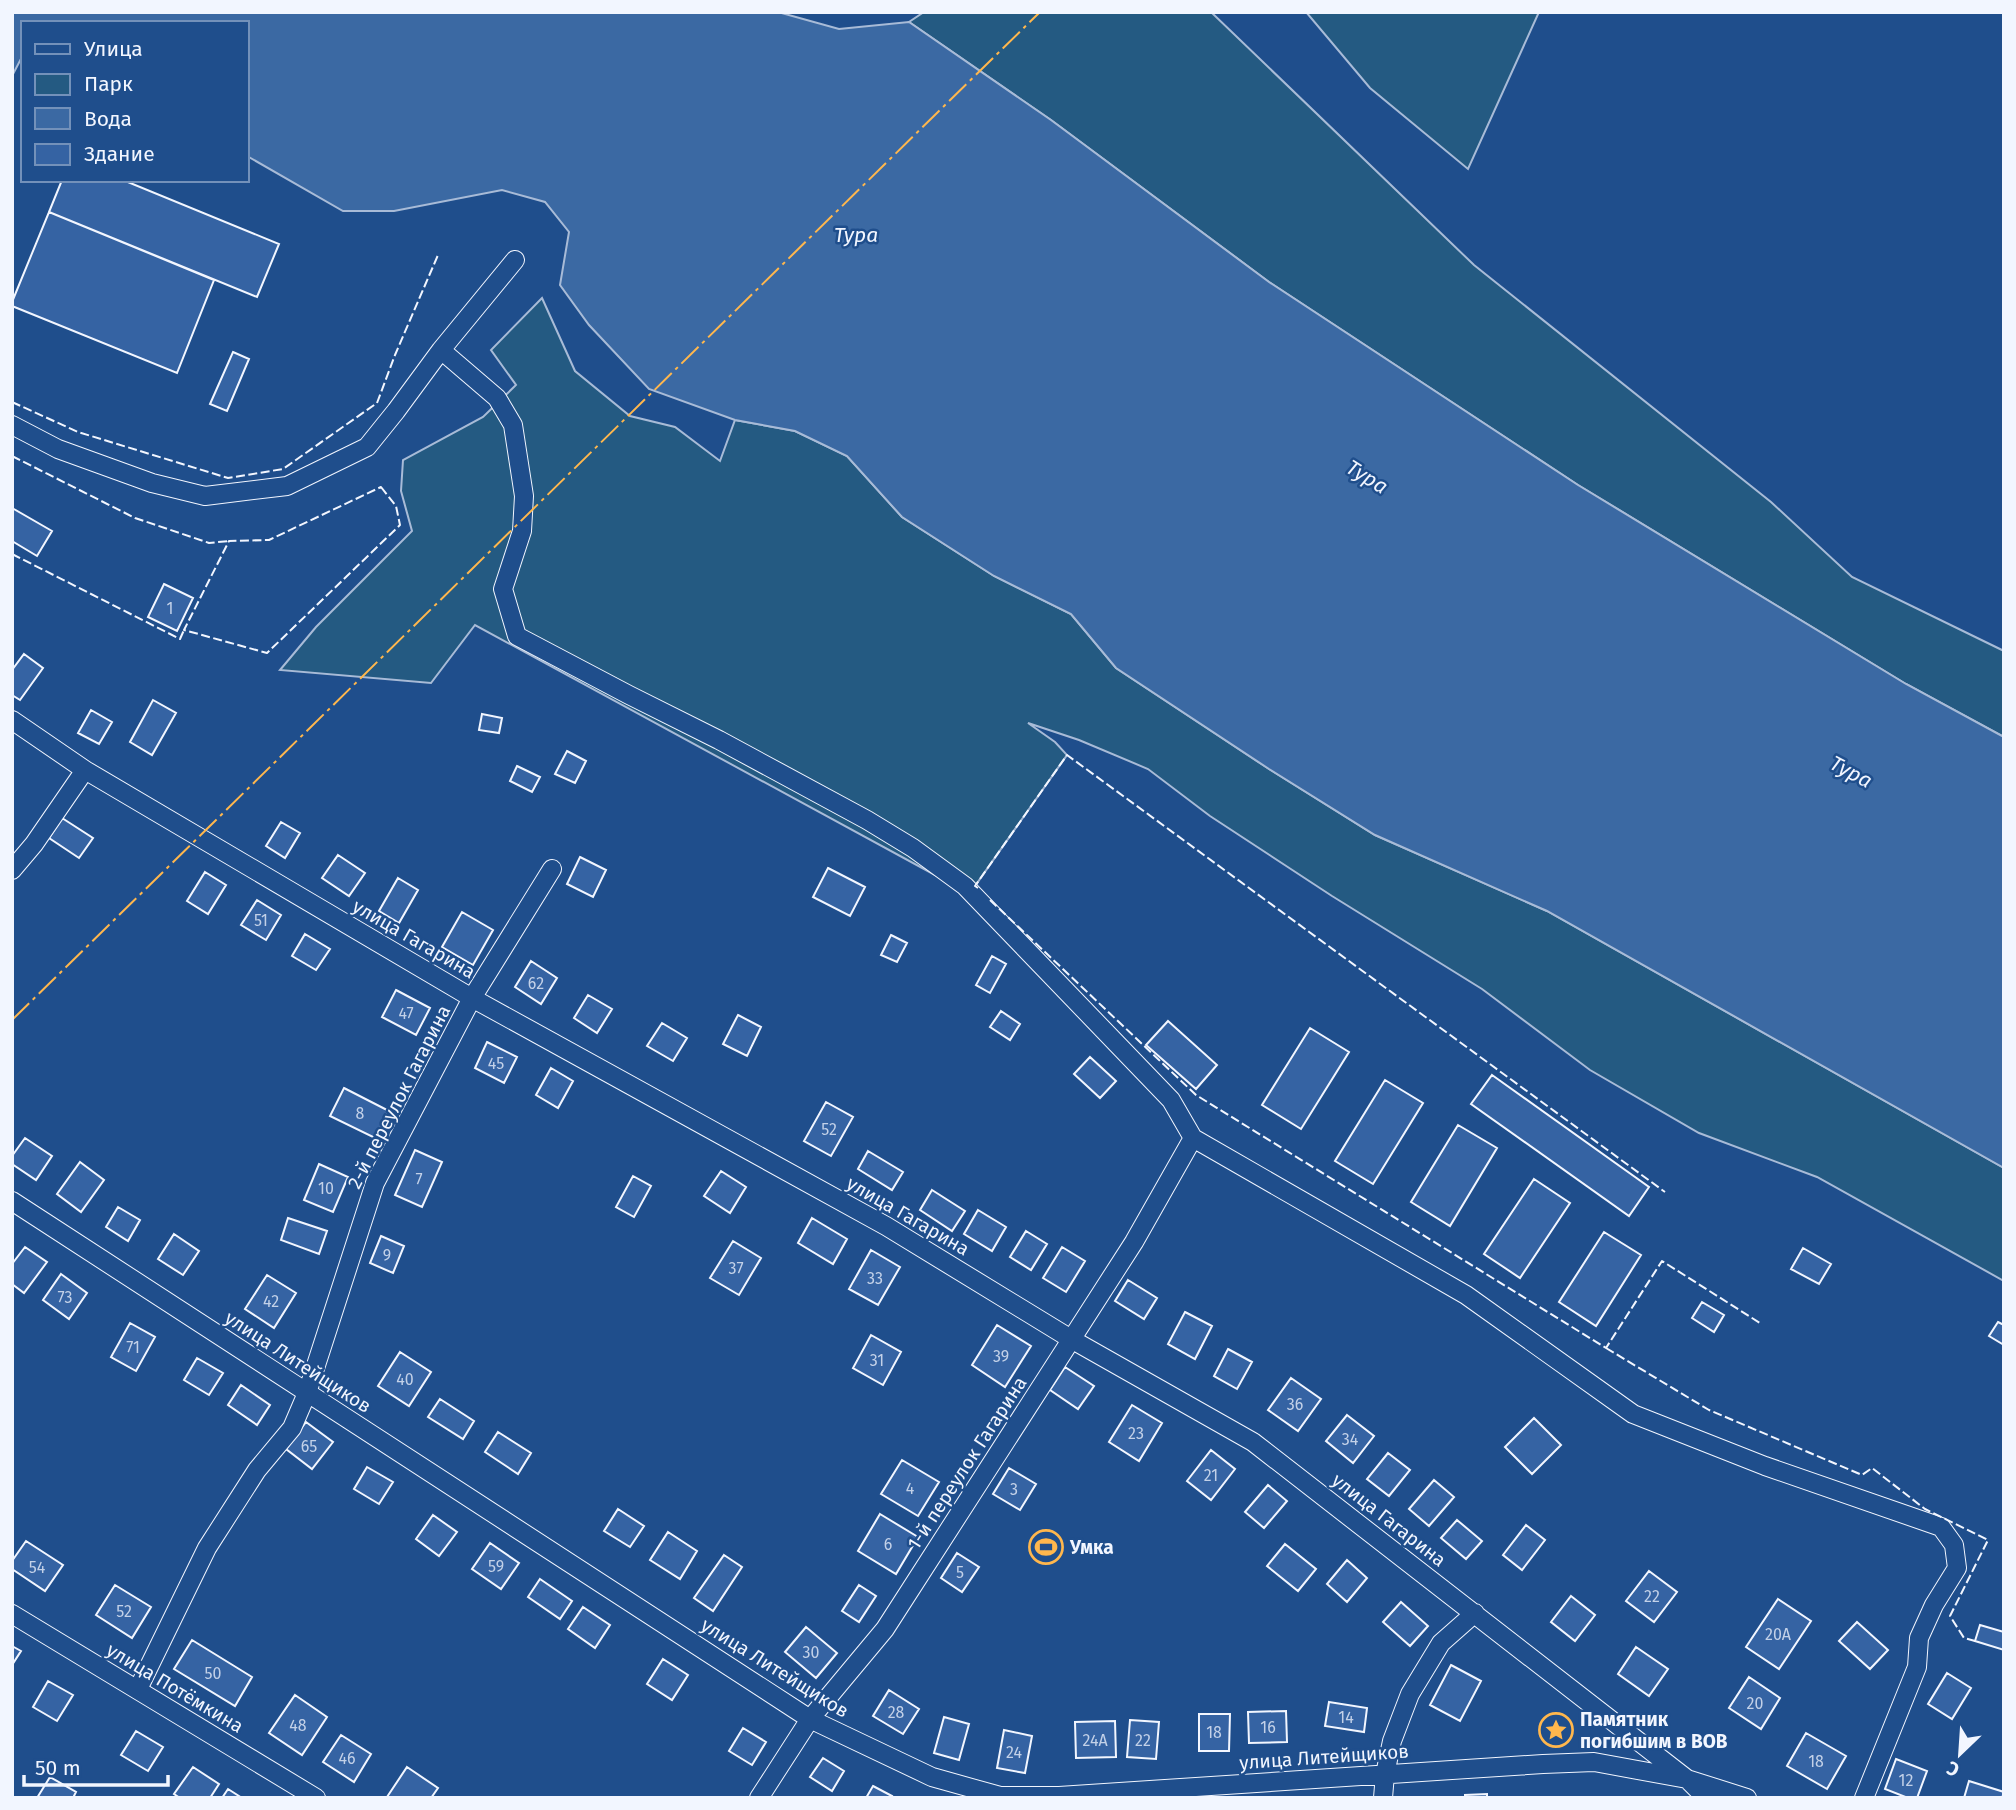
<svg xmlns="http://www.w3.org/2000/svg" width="2016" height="1810" viewBox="0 0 2016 1810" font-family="'Fira Sans',sans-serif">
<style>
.green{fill:#245a82;stroke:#a8bbd7;stroke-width:2}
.water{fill:#3b69a3;stroke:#a8bbd7;stroke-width:2}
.building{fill:#3563a3;stroke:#f2f6ff;stroke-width:2}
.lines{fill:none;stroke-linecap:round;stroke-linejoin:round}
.minor-casing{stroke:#f2f6ff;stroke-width:20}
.minor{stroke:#1f4e8c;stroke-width:18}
.fence{stroke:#f2f6ff;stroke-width:2;stroke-dasharray:9 3.5;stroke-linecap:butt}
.power{stroke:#ffb74d;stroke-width:2;stroke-dasharray:24 5 3.5 5;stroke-linecap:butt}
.labels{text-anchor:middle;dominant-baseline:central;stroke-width:5;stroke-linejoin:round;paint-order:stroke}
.number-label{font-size:16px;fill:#c3d1e8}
.street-label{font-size:19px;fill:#f2f6ff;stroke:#1f4e8c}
.poi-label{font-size:19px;font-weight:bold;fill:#f2f6ff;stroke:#1f4e8c;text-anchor:start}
.water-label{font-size:21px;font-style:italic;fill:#f2f6ff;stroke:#1f4e8c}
</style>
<rect width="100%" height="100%" fill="#1f4e8c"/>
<!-- green -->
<path class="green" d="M924,12H1211L1474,265L1771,502L1852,577L2004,651V737L1906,684L1578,485L1269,282L1051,120L909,22Z
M1306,12H1539L1468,169L1370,88Z
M542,298L575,371L630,416L675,427L720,461L735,420L795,431L847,456L902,517L994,576L1071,614L1116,668L1269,769L1375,835L1547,911L2004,1168V1281L1817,1177L1699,1133L1590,1070L1482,989L1332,896L1210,816L1148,769L1079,740L1028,723L1055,742L1067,755L975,886L935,875L475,625L431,683L280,670L316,627L412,531L401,491L403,460L483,417L516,385L491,350Z"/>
<!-- water -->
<path class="water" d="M12,12H778L839,29L909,22L1051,120L1269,282L1578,485L1906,684L2004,737V1168L1547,911L1375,835L1269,769L1116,668L1071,614L994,576L902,517L847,456L795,431L735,420L649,389L589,325L560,285L569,232L545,202L502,190L394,211H343L247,156V23H23V55L12,76Z"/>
<!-- building -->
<path class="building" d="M62,180H123L279,244L257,297L49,212Z
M49,212L214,280L177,373L12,306V302Z
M233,352L249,359L227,411L210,404Z
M12,508L52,531L37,556L12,541Z
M164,584L193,598L177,631L148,617Z
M24,654L43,668L20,700L12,695V670Z
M153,700L176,713L152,755L130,742Z
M91,710L112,722L99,744L78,733Z
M482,714L502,718L499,733L479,730Z
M567,751L586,761L575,783L555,774Z
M517,766L540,777L532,792L510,781Z
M62,818L93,838L79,858L49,838Z
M281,822L300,833L285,858L266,846Z
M338,855L365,873L349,896L322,878Z
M580,857L606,870L593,897L567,884Z
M828,868L865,887L850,916L813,897Z
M205,872L226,885L208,914L187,901Z
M398,878L418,890L399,923L379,911Z
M257,900L281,915L266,940L241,925Z
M462,912L493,930L473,965L442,947Z
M305,934L330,949L316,970L292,956Z
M891,935L907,943L897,962L881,955Z
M992,956L1006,964L990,993L976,985Z
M531,961L557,978L541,1004L515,987Z
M396,990L430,1008L416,1035L382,1017Z
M588,995L612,1009L597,1033L574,1018Z
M1001,1011L1020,1024L1010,1040L990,1027Z
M738,1015L761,1027L747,1056L723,1044Z
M1168,1021L1217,1065L1196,1089L1146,1045Z
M662,1023L687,1038L673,1061L647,1046Z
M1310,1028L1349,1052L1301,1129L1262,1105Z
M487,1042L517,1057L504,1083L475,1068Z
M1090,1057L1116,1081L1100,1098L1074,1074Z
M551,1068L573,1081L558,1108L536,1095Z
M1492,1075L1649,1187L1629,1216L1471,1104Z
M1385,1080L1423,1103L1373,1184L1335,1161Z
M344,1088L389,1111L375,1138L330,1116Z
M826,1102L853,1117L831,1156L804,1141Z
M1458,1125L1497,1148L1450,1226L1411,1202Z
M25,1138L52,1156L36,1180L12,1164V1156Z
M415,1150L442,1162L422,1207L395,1195Z
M868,1151L903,1172L892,1190L858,1169Z
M80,1162L104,1180L81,1212L57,1194Z
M319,1164L348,1177L333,1212L304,1200Z
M721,1171L746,1187L730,1213L704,1196Z
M633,1176L651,1186L634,1217L616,1207Z
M1534,1179L1570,1203L1520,1278L1484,1254Z
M932,1190L965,1211L952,1231L920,1210Z
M118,1207L140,1220L128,1241L106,1227Z
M978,1210L1006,1227L992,1251L964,1234Z
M288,1218L327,1231L319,1254L281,1240Z
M812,1218L847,1239L833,1264L798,1243Z
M1026,1231L1047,1244L1031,1270L1010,1257Z
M1604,1232L1641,1255L1596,1326L1559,1302Z
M174,1234L199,1251L183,1275L158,1259Z
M381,1236L404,1246L393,1273L370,1263Z
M733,1241L761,1258L739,1295L710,1278Z
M25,1247L47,1262L24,1293L12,1284V1264Z
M1062,1247L1085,1261L1066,1292L1043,1278Z
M1803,1248L1831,1264L1819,1284L1791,1269Z
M871,1250L900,1267L878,1305L849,1289Z
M61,1274L87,1293L69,1319L43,1300Z
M267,1275L296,1293L274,1328L245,1309Z
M1128,1280L1157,1298L1144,1319L1115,1301Z
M1702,1302L1724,1315L1714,1332L1692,1318Z
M1185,1312L1212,1326L1195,1359L1168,1344Z
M1998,1322L2004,1325V1345L1989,1336Z
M130,1323L155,1337L136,1371L111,1357Z
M997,1325L1031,1346L1005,1387L972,1365Z
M871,1335L901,1352L883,1385L853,1368Z
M1228,1349L1252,1362L1237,1389L1214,1376Z
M400,1352L431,1372L409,1406L378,1386Z
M197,1358L223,1373L209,1395L184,1380Z
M1065,1367L1094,1386L1078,1409L1050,1390Z
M1291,1378L1321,1399L1298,1431L1268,1410Z
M241,1385L270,1405L257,1425L228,1405Z
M440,1399L474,1421L463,1439L428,1417Z
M1132,1405L1162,1423L1139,1461L1109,1442Z
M1347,1415L1374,1436L1353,1463L1326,1441Z
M1534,1418L1561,1445L1532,1474L1505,1447Z
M306,1422L333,1442L312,1469L286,1449Z
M498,1432L531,1453L518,1474L485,1452Z
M1211,1450L1235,1469L1211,1500L1187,1481Z
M1388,1453L1410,1470L1389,1496L1367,1479Z
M902,1460L939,1482L918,1516L881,1494Z
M367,1467L393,1482L379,1504L354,1489Z
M1009,1468L1036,1484L1020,1510L993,1494Z
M1434,1480L1454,1497L1429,1526L1409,1509Z
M1268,1485L1287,1501L1264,1528L1245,1512Z
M618,1509L644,1526L630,1547L604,1531Z
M880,1514L918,1537L896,1574L858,1551Z
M433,1515L457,1532L439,1556L416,1539Z
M1457,1520L1482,1541L1466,1559L1441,1538Z
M1526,1525L1545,1540L1522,1570L1503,1555Z
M668,1532L697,1551L680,1579L650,1560Z
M26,1541L63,1565L45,1591L12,1569V1561Z
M490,1543L519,1563L501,1589L472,1569Z
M1285,1544L1316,1569L1298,1591L1267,1566Z
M957,1553L979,1567L962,1592L941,1578Z
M724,1555L742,1567L713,1611L694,1598Z
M1347,1560L1367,1578L1347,1602L1327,1584Z
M1649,1571L1677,1592L1654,1622L1626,1601Z
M540,1579L572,1601L560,1619L528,1597Z
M115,1585L151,1607L132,1638L96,1615Z
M859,1585L876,1596L859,1622L842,1611Z
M1571,1596L1595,1615L1575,1641L1551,1622Z
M1778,1599L1811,1621L1779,1669L1746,1647Z
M1401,1602L1428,1626L1410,1646L1383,1622Z
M583,1607L610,1625L595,1648L568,1629Z
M1857,1622L1888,1650L1870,1669L1839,1641Z
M1980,1625L2004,1632V1650L1975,1641Z
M806,1627L837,1653L816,1678L785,1652Z
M192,1640L252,1677L235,1706L174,1669Z
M12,1646L21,1651L12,1665Z
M1636,1647L1668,1669L1649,1696L1618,1674Z
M663,1659L688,1675L672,1700L647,1684Z
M1451,1665L1481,1681L1460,1721L1430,1705Z
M1947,1673L1971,1688L1952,1719L1928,1704Z
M1749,1677L1780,1698L1761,1729L1729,1708Z
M48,1681L73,1695L57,1721L33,1707Z
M889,1690L919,1709L903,1734L873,1716Z
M295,1695L327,1717L302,1755L269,1733Z
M1329,1702L1367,1708L1364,1732L1325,1726Z
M1286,1711L1287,1742L1249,1743L1248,1712Z
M1199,1714H1230L1229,1751H1199Z
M944,1717L969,1724L959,1760L934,1753Z
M1130,1720L1159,1722L1156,1759L1127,1757Z
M1115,1721L1116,1757L1076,1758L1075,1722Z
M743,1728L766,1742L752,1765L729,1751Z
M1004,1730L1032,1736L1025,1773L997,1768Z
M136,1731L163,1747L148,1771L121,1755Z
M1806,1733L1846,1756L1827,1789L1787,1766Z
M341,1735L371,1754L354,1782L323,1762Z
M823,1758L844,1771L832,1791L810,1777Z
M1896,1759L1927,1771L1917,1798H1908L1885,1789Z
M193,1767L219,1784L210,1798H180L174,1794Z
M407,1767L438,1788L431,1798L387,1797Z
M50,1777L76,1792L73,1798H37Z
M1969,1781L2004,1792L2002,1798H1964Z
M873,1786L892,1796L891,1798H866Z
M228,1789L242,1798H222Z
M1487,1794V1798H1465V1795Z"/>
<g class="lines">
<!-- minor casing -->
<g class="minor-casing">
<path id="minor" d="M441,350L497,398L513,425L524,496L522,531L503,589L517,636L629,695L719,740L867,820L913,848L965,886L1171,1100L1193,1138L1466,1295L1633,1414L1765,1466L1941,1527L1954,1545L1957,1568L1934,1605L1919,1638L1917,1667L1864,1798
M12,425L58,449L152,483L205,496L287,486L367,447L396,411L441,350L515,260
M12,720L85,770L472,998L886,1226L1071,1339L1253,1442L1687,1779L1747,1798
M12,870L34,844L85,770
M12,1201L810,1719L932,1777L1000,1796H1059L1543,1764L1594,1762L1687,1779L1706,1798
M12,1614L316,1798
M138,1689L207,1548L257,1470L292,1428L307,1393L375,1183L472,998L552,869
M759,1798L810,1719L885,1629L1134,1242L1193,1138
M1383,1798L1385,1774L1392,1741L1410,1694L1441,1643L1475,1613"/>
</g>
<!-- minor -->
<use href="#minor" class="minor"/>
<!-- fence -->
<path class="fence" d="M12,402L78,432L228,478L283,469L377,403L395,355L438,255
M12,456L135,518L209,543L229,541
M381,487L396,506L400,525L267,653L184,630L229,541L269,540Z
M12,554L180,639L184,630
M978,888L975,886L1067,755L1665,1192
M990,900L1196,1095L1606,1348L1662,1261L1760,1323
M1606,1348L1709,1410L1862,1475L1872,1468L1925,1509L1988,1540L1950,1616L1964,1638L1975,1641"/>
<!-- power -->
<path class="power" d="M12,1020L1040,12"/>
</g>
<!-- icons -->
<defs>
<g id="stadium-ring" transform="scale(1.75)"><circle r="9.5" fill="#1f4e8c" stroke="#ffb74d" stroke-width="1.5"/><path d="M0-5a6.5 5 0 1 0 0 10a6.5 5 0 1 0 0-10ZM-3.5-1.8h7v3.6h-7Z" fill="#ffb74d"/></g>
<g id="sight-ring" transform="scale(1.75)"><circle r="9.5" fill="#1f4e8c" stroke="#ffb74d" stroke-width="1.5"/><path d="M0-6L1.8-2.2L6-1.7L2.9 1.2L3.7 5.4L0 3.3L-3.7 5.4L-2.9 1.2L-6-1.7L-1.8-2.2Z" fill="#ffb74d"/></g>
</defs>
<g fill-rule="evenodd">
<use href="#stadium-ring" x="1046" y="1547"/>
<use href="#sight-ring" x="1556" y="1730"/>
</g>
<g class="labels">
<!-- number labels -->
<g class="number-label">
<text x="170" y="608">1</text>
<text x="261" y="920">51</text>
<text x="536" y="983">62</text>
<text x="406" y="1013">47</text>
<text x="496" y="1063">45</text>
<text x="360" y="1113">8</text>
<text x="829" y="1129">52</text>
<text x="419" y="1179">7</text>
<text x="326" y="1188">10</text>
<text x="387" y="1255">9</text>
<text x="736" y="1268">37</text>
<text x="875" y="1278">33</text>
<text x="65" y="1297">73</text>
<text x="271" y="1301">42</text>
<text x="133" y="1347">71</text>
<text x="1001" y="1356">39</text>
<text x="877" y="1360">31</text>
<text x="405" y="1379">40</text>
<text x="1295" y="1404">36</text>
<text x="1136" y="1433">23</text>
<text x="1350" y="1439">34</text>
<text x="309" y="1446">65</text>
<text x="1211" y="1475">21</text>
<text x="910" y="1488">4</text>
<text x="1014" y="1489">3</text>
<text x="888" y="1544">6</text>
<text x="496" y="1566">59</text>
<text x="37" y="1567">54</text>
<text x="960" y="1572">5</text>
<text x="1652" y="1596">22</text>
<text x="124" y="1611">52</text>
<text x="1778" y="1634">20А</text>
<text x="811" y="1652">30</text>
<text x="213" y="1673">50</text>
<text x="1755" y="1703">20</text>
<text x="896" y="1712">28</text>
<text x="1346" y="1717">14</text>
<text x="298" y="1725">48</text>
<text x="1268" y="1727">16</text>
<text x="1214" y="1732">18</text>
<text x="1095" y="1740">24А</text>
<text x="1143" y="1740">22</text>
<text x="1014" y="1752">24</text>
<text x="347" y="1758">46</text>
<text x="1816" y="1761">18</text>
<text x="1906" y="1780">12</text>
</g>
<!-- street labels -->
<g class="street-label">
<text transform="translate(414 939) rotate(30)">улица Гагарина</text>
<text transform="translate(399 1097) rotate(-63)">2-й переулок Гагарина</text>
<text transform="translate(908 1216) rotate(30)">улица Гагарина</text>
<text transform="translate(298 1362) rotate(33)">улица Литейщиков</text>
<text transform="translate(967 1463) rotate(-57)">1-й переулок Гагарина</text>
<text transform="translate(1389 1520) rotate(38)">улица Гагарина</text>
<text transform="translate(775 1668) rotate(32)">улица Литейщиков</text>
<text transform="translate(175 1688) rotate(31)">улица Потёмкина</text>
<text transform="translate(1324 1757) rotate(-4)">улица Литейщиков</text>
</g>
<!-- poi labels -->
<g class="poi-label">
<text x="1070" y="1547">Умка</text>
<text x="1580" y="1719">Памятник<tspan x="1580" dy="22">погибшим в ВОВ</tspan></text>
</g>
<!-- water labels -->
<g class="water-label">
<text x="856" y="235">Тура</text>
<text transform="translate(1367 477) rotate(32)">Тура</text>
<text transform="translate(1851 772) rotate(28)">Тура</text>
</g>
</g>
<!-- border -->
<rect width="2016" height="1810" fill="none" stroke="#f2f6ff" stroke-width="28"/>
<!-- legend -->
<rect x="21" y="21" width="228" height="161" fill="#1f4e8c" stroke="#7391ba" stroke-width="2"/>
<rect x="35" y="44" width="35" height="10" fill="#1f4e8c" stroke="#7391ba" stroke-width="2"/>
<text x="84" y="56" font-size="21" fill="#f2f6ff">Улица</text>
<rect x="35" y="74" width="35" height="21" fill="#245a82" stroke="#7391ba" stroke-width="2"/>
<text x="84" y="91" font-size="21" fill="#f2f6ff">Парк</text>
<rect x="35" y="108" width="35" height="21" fill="#3b69a3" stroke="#7391ba" stroke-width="2"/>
<text x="84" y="126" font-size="21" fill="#f2f6ff">Вода</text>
<rect x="35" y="144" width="35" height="21" fill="#3563a3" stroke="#7391ba" stroke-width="2"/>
<text x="84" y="161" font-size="21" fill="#f2f6ff">Здание</text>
<!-- north arrow -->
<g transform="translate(1960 1754) rotate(205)" stroke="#1f4e8c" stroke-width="5" paint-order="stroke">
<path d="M0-5L12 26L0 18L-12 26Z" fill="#f2f6ff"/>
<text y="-10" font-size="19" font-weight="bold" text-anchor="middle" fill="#f2f6ff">С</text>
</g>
<!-- scale -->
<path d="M24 1775v10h144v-10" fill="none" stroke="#f2f6ff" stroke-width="3.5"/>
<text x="35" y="1775" font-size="21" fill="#f2f6ff" stroke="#1f4e8c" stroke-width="5" paint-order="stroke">50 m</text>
</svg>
